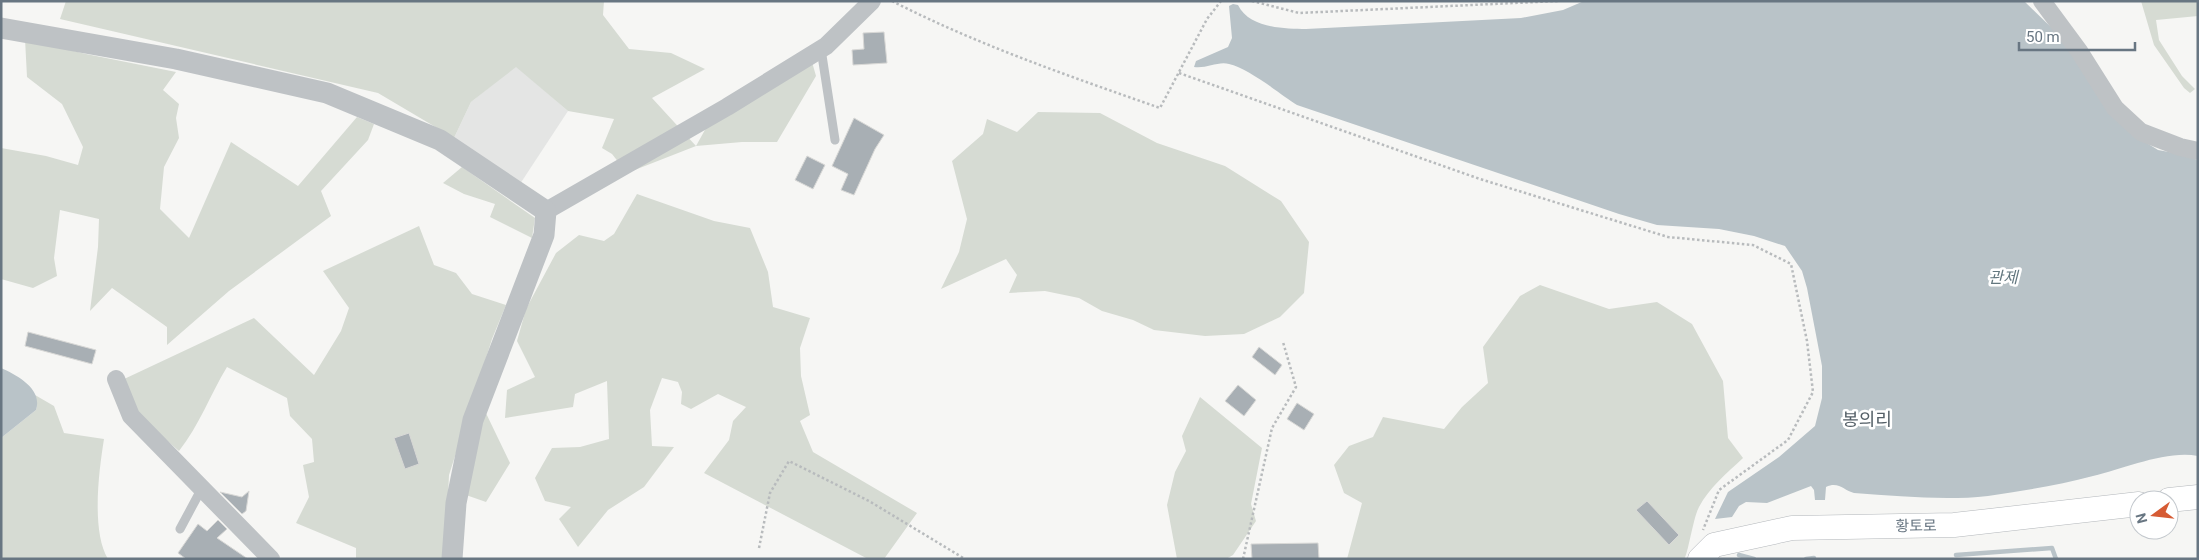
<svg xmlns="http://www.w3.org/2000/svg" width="2199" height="560" viewBox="0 0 2199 560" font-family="Roboto,'Noto Sans KR',sans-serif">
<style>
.built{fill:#e4e5e4}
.green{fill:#d6dbd3}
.water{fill:#b9c3c8}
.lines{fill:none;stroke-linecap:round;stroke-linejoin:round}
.stream{stroke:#b9c3c8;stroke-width:4.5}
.building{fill:#a8afb4;stroke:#d8d8d6}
.secondary-casing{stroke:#b3b7bb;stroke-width:25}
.path{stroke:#b8bbbd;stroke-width:2.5;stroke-dasharray:2.5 2.5;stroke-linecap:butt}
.service{stroke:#bec2c5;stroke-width:9}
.minor{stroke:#bec2c5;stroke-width:18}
.tertiary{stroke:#bec2c5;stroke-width:21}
.secondary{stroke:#fff;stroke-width:24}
.labels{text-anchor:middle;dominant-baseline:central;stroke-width:5;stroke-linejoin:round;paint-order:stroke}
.street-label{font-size:15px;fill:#687682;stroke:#fff}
.water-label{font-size:16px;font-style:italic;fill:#63777f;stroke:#fff}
.quarter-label{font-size:18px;fill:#556068;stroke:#fff}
</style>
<rect width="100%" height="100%" fill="#f6f6f4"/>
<!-- built -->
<path class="built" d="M516,66L568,111L520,184L454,138L471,102Z"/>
<!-- green -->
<path class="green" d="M66,1H604L603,15L629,49L671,53L705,69L652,98L696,146L706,128L812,62L816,76L777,142H742L696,146L627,173L612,154L602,148L614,119L568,111L516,67L471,102L454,138L378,93L60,19Z
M2141,1H2198V16L2156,20L2159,40L2182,76L2195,89L2190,93L2184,88L2154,45Z
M25,39L86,54L176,72L163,90L179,104L176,118L179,138L164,167L160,209L189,238L231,142L298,186L357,117L374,124L368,140L321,191L331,216L229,291L167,345V327L112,288L90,311L98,247L99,219L60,210L54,258L57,276L33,288L1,279V148L46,156L78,165L83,147L62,104L27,77Z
M1038,112L1100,113L1157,143L1225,166L1281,201L1309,242L1304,293L1280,317L1244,334L1205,336L1154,330L1133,320L1102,311L1079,298L1045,291L1009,293L1017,275L1006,259L941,289L959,252L967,219L952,161L983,134L987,119L1017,132Z
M462,167L535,218L532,238L490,217L495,204L464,194L443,183Z
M637,194L714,221L750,228L768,272L773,307L810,318L800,348L801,376L810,415L800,421L813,452L917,513L884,559H868L704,473L729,440L733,421L746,407L718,394L691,409L681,404L682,392L678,382L662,378L650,410L652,446L674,447L644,487L608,510L578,547L559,519L571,507L545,501L535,478L552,448L580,447L609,439L607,381L575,394L573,407L505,418L507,390L535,377L517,341L526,309L556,253L579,235L604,241L614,234Z
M419,226L434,265L456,273L472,294L506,305L492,339L449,475L445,559H356V548L296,523L309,497L303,465L314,462L312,439L290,416L287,398L227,367C210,395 199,426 179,451L141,418L122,380L254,318L314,375L341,331L349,308L323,271Z
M1540,285L1609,309L1657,302L1692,324L1723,381L1728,438L1743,458C1727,473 1709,488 1699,507C1693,518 1688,555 1684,559H1347L1362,503L1344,493L1334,465L1349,446L1373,437L1383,417L1444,429L1462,407L1488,383L1483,347L1520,296Z
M35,395L54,406L64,433L104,439C99,470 91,531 108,559H1V438L36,410L37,405Z
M1200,397L1262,448L1251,504L1256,521L1233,555L1226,559H1177L1167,505L1175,472L1186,451L1182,436Z
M483,407L510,463L486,502L466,495Z"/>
<!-- water -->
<path class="water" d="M1584,1H2024L2056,32L2142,140L2158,150L2191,156L2198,161V456C2166,450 2124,469 2093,476C2059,485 2023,491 1988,496C1944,501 1899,496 1854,493C1844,491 1839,481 1826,487L1825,500H1815L1814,490L1811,486L1767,503L1746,502L1739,506L1732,517L1715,519L1728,492L1779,457L1815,426L1822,398V366L1807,288L1802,271L1785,246L1754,236L1719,229L1657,225L1619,214L1297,105C1280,94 1248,68 1229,64C1218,61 1206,69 1194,67L1196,61L1228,47L1232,38L1229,6L1233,4L1238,5C1249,28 1284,29 1306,29L1521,18L1563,10Z
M1,368C17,375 43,389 36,410L1,438Z"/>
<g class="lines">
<!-- stream -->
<path class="stream" d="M1739,555L1754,559
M1956,555L2052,548L2056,559
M1806,559L1814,558"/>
</g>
<!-- building -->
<path class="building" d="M884,32L887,63L853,65L852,50L864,49L863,33Z
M854,118L884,135L875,149L854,195L841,190L848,174L832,166Z
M807,156L825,165L813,189L795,180Z
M28,332L96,350L92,364L25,346Z
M1259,347L1282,365L1275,375L1252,357Z
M1238,385L1256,400L1244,416L1225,401Z
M1297,403L1314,414L1304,430L1287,419Z
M409,433L419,464L405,469L394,438Z
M249,491L246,511L242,514L220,492L242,497Z
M1647,501L1679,535L1669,545L1636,510Z
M218,520L227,529L217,538L248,559H186L178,553L198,524L207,531Z
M1318,543L1319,559H1252L1251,544Z"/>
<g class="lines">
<!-- secondary casing -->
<g class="secondary-casing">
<path id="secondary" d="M2169,500L2198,497
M1700,559L1714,545L1792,528L1954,525L2139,504"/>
</g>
<!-- path -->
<path class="path" d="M892,1C978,45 1069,76 1160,108L1207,19L1221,1
M1252,1L1299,13L1558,1
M1179,73L1480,179L1668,237L1753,245L1791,264L1807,341L1813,392L1788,440L1719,490L1703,530
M759,548L770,493L789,461L869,501L965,559
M1243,559L1272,428L1296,387L1283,342"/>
<!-- service -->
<path class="service" d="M821,49L835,140
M180,529L202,488"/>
<!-- minor -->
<path class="minor" d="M2042,1L2079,51L2115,108L2141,132L2180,147L2198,151
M546,211L727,107L826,46L872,1
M116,379L131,416L271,559"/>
<!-- tertiary -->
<path class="tertiary" d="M1,28L176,59L327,93L440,140L546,211L544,235L473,420L456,503L452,559"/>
<!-- secondary -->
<use href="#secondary" class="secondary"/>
</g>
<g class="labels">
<!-- street labels -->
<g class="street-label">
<text transform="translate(1916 526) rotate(-1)">황토로</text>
</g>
<!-- water labels -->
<g class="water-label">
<text x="2003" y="277">관제</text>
</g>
<!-- quarter labels -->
<g class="quarter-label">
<text x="1867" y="419">봉의리</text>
</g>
</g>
<!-- border -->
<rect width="2199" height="560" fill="none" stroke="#687682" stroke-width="5"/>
<!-- north arrow -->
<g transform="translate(2154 515) rotate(255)"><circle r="24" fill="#ffffff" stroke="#c3c8cd"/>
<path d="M0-4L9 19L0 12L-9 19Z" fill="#d65b34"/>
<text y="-8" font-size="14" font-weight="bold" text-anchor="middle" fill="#687682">N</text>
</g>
<!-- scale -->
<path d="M2019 42v8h116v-8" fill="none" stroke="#687682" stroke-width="2.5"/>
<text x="2026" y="42" font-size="15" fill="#687682" stroke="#ffffff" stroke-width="4" paint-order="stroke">50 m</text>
</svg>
